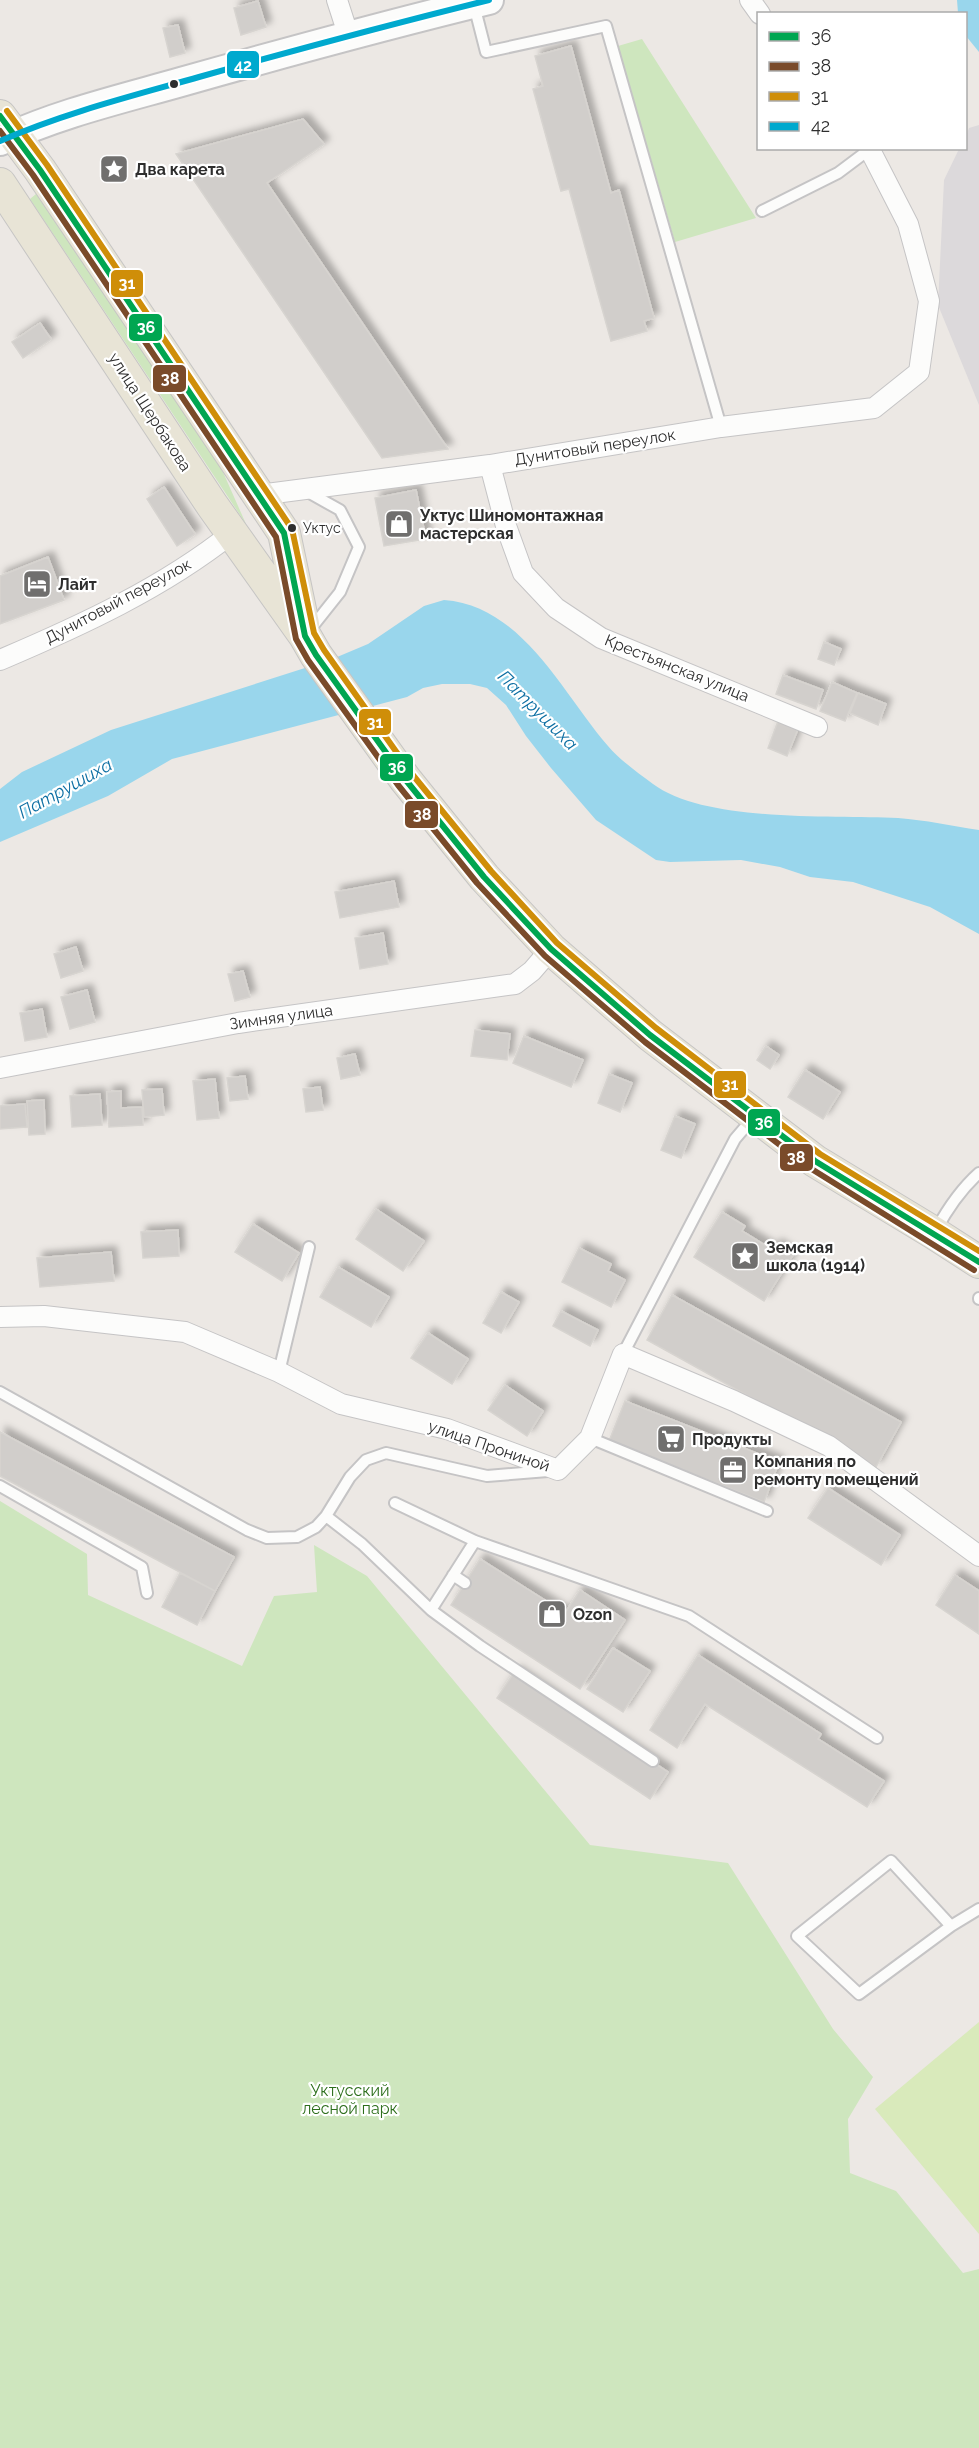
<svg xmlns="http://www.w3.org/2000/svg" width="979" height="2448" viewBox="0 0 979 2448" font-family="Raleway,sans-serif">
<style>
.industrial{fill:#dcd9db}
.green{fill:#cee6be}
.pitch{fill:#d9eabb}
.water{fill:#99d6ec}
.building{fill:#d1cecb;stroke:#d7d4d0;stroke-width:1.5;filter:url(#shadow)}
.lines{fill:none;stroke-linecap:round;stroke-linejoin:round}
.lane-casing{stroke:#c5c4c5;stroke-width:14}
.street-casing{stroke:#c5c4c5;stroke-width:22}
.secondary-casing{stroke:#c5c4c5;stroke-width:32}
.primary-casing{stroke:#c6c5c4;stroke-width:34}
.lane{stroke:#fcfcfb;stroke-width:10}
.street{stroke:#fcfcfb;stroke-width:20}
.secondary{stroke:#fcfcfb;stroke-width:28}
.primary{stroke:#e8e4d6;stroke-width:32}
.bus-1-casing{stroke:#fff;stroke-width:10}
.bus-2-casing{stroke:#fff;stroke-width:10}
.bus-3-casing{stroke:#fff;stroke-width:10}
.bus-4-casing{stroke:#fff;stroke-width:10}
.bus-1{stroke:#00a651;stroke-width:6}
.bus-2{stroke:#7a4b2a;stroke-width:6}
.bus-3{stroke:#cf8e09;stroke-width:6}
.bus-4{stroke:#00a9ce;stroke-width:6}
.bus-dot{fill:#2e2e2e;stroke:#fff;stroke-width:2}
.labels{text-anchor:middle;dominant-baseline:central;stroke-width:4.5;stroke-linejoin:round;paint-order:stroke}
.bus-label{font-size:14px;fill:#2e2e2e;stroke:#fff;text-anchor:start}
.poi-label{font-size:16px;font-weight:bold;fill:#2e2e2e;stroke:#fff;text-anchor:start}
.street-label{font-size:16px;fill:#2e2e2e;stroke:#fff}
.park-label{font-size:16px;fill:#2c6e1b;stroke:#fff}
.water-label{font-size:18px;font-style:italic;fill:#0d6fa3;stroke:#fff}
.line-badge{stroke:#fff;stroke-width:2}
.badge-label{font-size:16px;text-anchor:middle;font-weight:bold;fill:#fff}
</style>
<defs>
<filter id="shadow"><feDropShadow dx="5.5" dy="-5.5" stdDeviation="3" flood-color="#0004"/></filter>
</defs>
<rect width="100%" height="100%" fill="#ece8e4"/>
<!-- industrial -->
<path class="industrial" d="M979,125V405L938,305L944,180L959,149L966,148V136L969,128Z"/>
<!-- green -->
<path class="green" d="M642,39L756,218L675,242L618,46Z
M36,194L219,463L246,524L30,199Z
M0,1501L87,1554L88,1595L242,1666L274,1596L317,1592L314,1545L367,1576L590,1845L728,1863L833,2029L873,2077L848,2119L850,2173L896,2191L963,2273L979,2269V2448H0Z"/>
<!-- pitch -->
<path class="pitch" d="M979,2022V2234L875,2109Z"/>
<!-- water -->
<path class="water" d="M957,0H979V52L966,36V14L958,13Z
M444,600C523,606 562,693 608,746C620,760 638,773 653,784C705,823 833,815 898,818C925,820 952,826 979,830V934L930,907L853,882L810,877L780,867L741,860L670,862L656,860L596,820L551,768L526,736L506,705L487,688L470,684H442L423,688L407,697L172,759L108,796L0,842V789L22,772L111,730L330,660L368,644L424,606Z"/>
<!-- building -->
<path class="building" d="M258,1L266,27L241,35L234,8Z
M178,25L185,53L170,57L163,28Z
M571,46L611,193L619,190L654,318L644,321L647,331L611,341L569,189L561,191L533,89L543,86L535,56Z
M303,119L324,144L267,183L448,449L382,458L176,154Z
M40,323L51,339L23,358L12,342Z
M164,487L195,534L177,546L147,499Z
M416,490L426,539L384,546L375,498Z
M48,557L64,600L0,624V576Z
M824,642L841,649L834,665L818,659Z
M783,675L823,690L816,709L776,694Z
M832,682L857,693L845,721L820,711Z
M858,693L886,704L878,725L850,713Z
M778,721L798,729L787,756L768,748Z
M394,881L399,907L340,918L335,892Z
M383,933L388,964L360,969L355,938Z
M76,947L83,971L61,978L54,954Z
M243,971L250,997L235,1001L228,974Z
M87,990L95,1022L70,1029L61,997Z
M42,1009L47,1037L25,1041L20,1013Z
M475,1030L510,1034L507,1060L471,1056Z
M524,1036L583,1060L571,1087L513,1063Z
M766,1046L779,1055L770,1069L757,1060Z
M355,1054L360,1075L341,1079L337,1058Z
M805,1070L840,1092L823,1119L788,1097Z
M609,1074L632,1083L620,1112L598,1103Z
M245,1076L248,1099L230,1101L227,1078Z
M215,1079L219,1118L197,1120L193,1081Z
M320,1087L323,1110L306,1112L303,1089Z
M162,1089L164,1115L144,1117L142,1090Z
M121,1091V1108L142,1107L143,1125L109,1127L107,1092Z
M100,1094L102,1125L72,1127L70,1096Z
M44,1100L45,1134L29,1135L27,1101Z
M25,1104L27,1127L0,1129V1106Z
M675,1116L695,1124L681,1158L661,1150Z
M376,1209L424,1241L403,1271L356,1239Z
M722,1212L745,1226L742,1231L773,1250L776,1244L793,1255L764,1301L694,1257Z
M253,1224L299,1253L282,1281L235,1252Z
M178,1230L179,1256L143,1258L141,1232Z
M579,1248L611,1264L608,1271L625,1280L611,1307L562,1282Z
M111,1252L114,1281L40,1287L37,1258Z
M338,1267L389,1297L371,1327L320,1297Z
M501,1292L519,1302L501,1333L483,1323Z
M672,1295L901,1422L876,1467L647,1340Z
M561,1311L598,1330L590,1346L553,1326Z
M428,1333L468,1359L452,1384L411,1358Z
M505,1385L543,1411L527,1436L488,1410Z
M625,1401L779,1462L764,1502L609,1441Z
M0,1432L234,1557L215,1591L0,1476Z
M828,1488L900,1535L881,1565L808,1518Z
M480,1559L565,1613L580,1590L625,1620L580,1689L451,1605Z
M180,1573L215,1591L197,1625L162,1607Z
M955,1575L979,1591V1634L936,1605Z
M613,1648L650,1671L623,1712L587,1689Z
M698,1655L821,1734L818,1739L884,1781L867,1807L705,1704L677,1748L650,1730Z
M515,1671L668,1772L650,1799L497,1698Z"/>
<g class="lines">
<!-- lane casing -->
<g class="lane-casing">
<path id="lane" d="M474,5L486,52L606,26L721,427
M762,211L838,173L870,149
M306,491L340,510L359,547L340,592L309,631
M936,1230C948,1208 961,1189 979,1173
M979,1298V1299
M623,1354L735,1139L753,1118
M279,1372L309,1247
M0,1392L247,1530L267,1538L297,1537L316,1527L326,1516L350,1477L366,1460L386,1453L487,1476L548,1471
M590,1438L767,1511
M0,1486L142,1567L147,1593
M395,1503L475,1541L689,1616L877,1738
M326,1516L362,1544L431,1610L480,1646L653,1761
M453,1575L465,1583
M431,1610L475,1541
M951,1926L859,1994L797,1936L891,1861L951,1926L979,1909"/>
</g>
<!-- street casing -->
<g class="street-casing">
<path id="street" d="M337,0L348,34
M750,0L760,14
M490,465L506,526L523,573L556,608L601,638L817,727
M259,495L490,465L721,427L874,408L919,372L929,301L908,224L869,148
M0,660C80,626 163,588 232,533
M0,1068L238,1023L515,984L532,971L551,949
M0,1317L44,1316L185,1332L279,1372L341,1404L447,1429L558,1470L590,1438L623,1354L734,1401L829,1446L979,1556"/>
</g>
<!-- secondary casing -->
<g class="secondary-casing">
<path id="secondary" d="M0,141C57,114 121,99 181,82C284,53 386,25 489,0"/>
</g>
<!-- primary casing -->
<g class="primary-casing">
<path id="primary" d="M0,116L40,170L284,533L303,624
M0,184L212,505L305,636L316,655L405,779L484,877L551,949L650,1035L815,1161L934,1233L979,1262"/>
</g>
<!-- lane -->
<use href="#lane" class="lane"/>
<!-- street -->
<use href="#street" class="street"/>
<!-- secondary -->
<use href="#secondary" class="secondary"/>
<!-- primary -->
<use href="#primary" class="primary"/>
<!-- bus-1 casing -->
<g class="bus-1-casing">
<path id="bus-1" d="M0,116L40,170L284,533L305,636L316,655L405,779L484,877L551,949L650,1035L815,1161L979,1262"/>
</g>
<!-- bus-2 casing -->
<g class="bus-2-casing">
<path id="bus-2" d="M0,131L33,175L276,537L296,639L308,660L398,785L477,883L545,956L645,1042L810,1168L974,1270"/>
</g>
<!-- bus-3 casing -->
<g class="bus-3-casing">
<path id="bus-3" d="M7,111L47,165L292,529L314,633L324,650L412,774L491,871L557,943L656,1028L820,1154L979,1251"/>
</g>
<!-- bus-4 casing -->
<g class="bus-4-casing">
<path id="bus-4" d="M0,141C64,113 132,96 199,77C295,50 392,24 489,0"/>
</g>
<!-- bus-1 -->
<use href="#bus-1" class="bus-1"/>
<!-- bus-2 -->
<use href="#bus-2" class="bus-2"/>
<!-- bus-3 -->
<use href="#bus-3" class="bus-3"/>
<!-- bus-4 -->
<use href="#bus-4" class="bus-4"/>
</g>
<!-- icons -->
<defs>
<g id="sight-square" transform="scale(1.5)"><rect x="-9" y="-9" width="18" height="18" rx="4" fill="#706f6e" stroke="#fff"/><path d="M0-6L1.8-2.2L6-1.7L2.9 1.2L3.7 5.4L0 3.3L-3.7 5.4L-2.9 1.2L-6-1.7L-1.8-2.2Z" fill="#fff"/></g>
<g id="shop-square" transform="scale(1.5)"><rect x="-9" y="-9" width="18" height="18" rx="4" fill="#706f6e" stroke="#fff"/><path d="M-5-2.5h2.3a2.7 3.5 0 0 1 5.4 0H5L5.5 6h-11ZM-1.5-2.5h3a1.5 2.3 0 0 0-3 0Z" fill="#fff"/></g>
<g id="hotel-square" transform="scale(1.5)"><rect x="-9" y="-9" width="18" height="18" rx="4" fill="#706f6e" stroke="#fff"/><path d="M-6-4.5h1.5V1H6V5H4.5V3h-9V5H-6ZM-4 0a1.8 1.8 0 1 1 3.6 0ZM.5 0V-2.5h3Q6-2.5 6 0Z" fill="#fff"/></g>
<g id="supermarket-square" transform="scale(1.5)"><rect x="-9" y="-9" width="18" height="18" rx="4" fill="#706f6e" stroke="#fff"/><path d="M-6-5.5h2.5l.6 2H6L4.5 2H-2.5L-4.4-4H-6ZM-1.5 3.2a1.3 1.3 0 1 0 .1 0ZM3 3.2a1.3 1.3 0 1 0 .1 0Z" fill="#fff"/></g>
<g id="office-square" transform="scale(1.5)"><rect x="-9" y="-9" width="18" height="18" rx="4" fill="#706f6e" stroke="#fff"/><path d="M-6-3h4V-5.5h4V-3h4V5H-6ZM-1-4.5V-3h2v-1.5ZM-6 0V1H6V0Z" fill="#fff"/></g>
</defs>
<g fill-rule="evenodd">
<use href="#sight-square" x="114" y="169"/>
<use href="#shop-square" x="399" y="524"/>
<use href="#hotel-square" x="37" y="584"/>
<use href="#sight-square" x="745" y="1256"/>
<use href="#supermarket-square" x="671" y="1439"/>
<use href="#office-square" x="733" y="1470"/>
<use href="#shop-square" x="552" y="1614"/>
</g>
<!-- markers -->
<g class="bus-dot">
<circle cx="174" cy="84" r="5"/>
<circle cx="292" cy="528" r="5"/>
</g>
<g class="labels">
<!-- bus labels -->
<g class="bus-label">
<text x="303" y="528">Уктус</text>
</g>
<!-- poi labels -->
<g class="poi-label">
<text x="135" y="169">Два карета</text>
<text x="420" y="515">Уктус Шиномонтажная<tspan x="420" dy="18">мастерская</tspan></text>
<text x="58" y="584">Лайт</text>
<text x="766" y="1247">Земская<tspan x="766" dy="18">школа (1914)</tspan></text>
<text x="692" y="1439">Продукты</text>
<text x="754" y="1461">Компания по<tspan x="754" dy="18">ремонту помещений</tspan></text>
<text x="573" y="1614">Ozon</text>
</g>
<!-- street labels -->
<g class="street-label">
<text transform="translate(150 412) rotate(57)">улица Щербакова</text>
<text transform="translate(595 447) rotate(-9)">Дунитовый переулок</text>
<text transform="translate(118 601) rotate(-28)">Дунитовый переулок</text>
<text transform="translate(677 668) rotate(22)">Крестьянская улица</text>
<text transform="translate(281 1017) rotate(-8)">Зимняя улица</text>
<text transform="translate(489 1446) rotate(19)">улица Прониной</text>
</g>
<!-- park labels -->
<g class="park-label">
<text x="350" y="2090">Уктусский<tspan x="350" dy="18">лесной парк</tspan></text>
</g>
<!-- water labels -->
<g class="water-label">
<text transform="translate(538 710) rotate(45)">Патрушиха</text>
<text transform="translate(65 788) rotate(-29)">Патрушиха</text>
</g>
</g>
<g class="line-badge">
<rect x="226" y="50" width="34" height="29" rx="6" fill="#00a9ce"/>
<rect x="110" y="269" width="34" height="29" rx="6" fill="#cf8e09"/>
<rect x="128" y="313" width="35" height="29" rx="6" fill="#00a651"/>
<rect x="152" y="364" width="35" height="29" rx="6" fill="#7a4b2a"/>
<rect x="358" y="708" width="34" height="28" rx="6" fill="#cf8e09"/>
<rect x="379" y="753" width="35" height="29" rx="6" fill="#00a651"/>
<rect x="404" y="800" width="35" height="29" rx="6" fill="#7a4b2a"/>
<rect x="713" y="1070" width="34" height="29" rx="6" fill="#cf8e09"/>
<rect x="747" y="1108" width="34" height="29" rx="6" fill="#00a651"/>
<rect x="779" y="1143" width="35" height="29" rx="6" fill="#7a4b2a"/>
</g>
<g class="badge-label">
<text x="243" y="71">42</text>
<text x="127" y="289">31</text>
<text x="146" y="333">36</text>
<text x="170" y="384">38</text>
<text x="375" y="728">31</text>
<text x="397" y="773">36</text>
<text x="422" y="820">38</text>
<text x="730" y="1090">31</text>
<text x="764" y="1128">36</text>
<text x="796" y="1163">38</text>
</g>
<!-- legend -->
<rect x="757" y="12" width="210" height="138" fill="#ffffff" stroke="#ababab" stroke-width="1.5"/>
<rect x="769" y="32" width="30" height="9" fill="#00a651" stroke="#ababab" stroke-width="1.5"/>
<text x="811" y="42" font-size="18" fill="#2e2e2e">36</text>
<rect x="769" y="62" width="30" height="9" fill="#7a4b2a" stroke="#ababab" stroke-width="1.5"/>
<text x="811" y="72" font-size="18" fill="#2e2e2e">38</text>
<rect x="769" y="92" width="30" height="9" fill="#cf8e09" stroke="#ababab" stroke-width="1.5"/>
<text x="811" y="102" font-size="18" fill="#2e2e2e">31</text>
<rect x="769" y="122" width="30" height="9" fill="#00a9ce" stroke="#ababab" stroke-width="1.5"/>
<text x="811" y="132" font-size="18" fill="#2e2e2e">42</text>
</svg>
